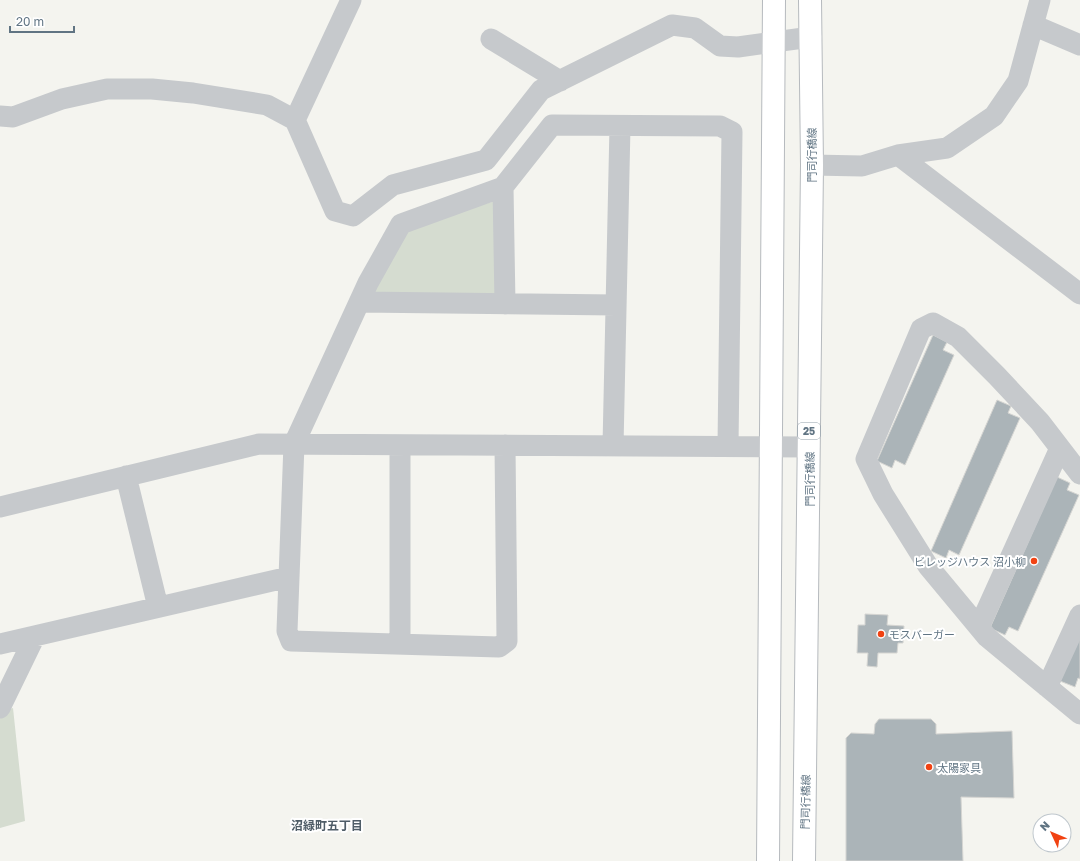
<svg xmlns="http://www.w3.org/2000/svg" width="1080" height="861" viewBox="0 0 1080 861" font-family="'Golos Text','Noto Sans JP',sans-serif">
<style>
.green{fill:#d5dcd0}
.building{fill:#abb4b8;stroke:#d5d5d2}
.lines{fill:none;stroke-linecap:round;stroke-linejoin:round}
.major-casing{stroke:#b6babe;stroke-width:24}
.minor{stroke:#c6c9cc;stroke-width:21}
.major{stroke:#fff;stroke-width:22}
.poi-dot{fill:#f14212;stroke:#fff;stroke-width:1.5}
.labels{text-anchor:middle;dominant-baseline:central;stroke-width:4;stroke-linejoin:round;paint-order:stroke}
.shield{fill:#fff;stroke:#909ea8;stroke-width:1}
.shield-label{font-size:10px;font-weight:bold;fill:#607483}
.street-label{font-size:11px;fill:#607483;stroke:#fff}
.poi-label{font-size:11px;fill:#607483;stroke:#fff;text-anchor:start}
.neighbourhood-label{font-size:12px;font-weight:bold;fill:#4f5d67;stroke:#fff}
</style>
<rect width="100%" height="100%" fill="#f4f4ef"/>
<!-- green -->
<path class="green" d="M499,200L501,287L494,296L373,293L403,226Z
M13,708L25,821L0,828V712Z"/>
<!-- building -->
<path class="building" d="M933,335L947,342L943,350L954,355L905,465L895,460L892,468L877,461Z
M997,400L1011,406L1008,413L1020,418L959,555L949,550L946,558L931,551Z
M1057,477L1070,483L1067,490L1079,495L1018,631L1009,627L1005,635L990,628Z
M865,614L888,615L887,625L904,626L903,643H898L897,653H878L877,667L867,666L868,653H857L858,625H865Z
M1080,634V679L1078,678L1075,687L1060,681Z
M879,719H931L936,724V734L1012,731L1014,798L961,797L963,861H846V738L851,733L874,734L875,724Z"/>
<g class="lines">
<!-- major casing -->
<g class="major-casing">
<path id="major" d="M768,861L774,0
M804,861L812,165L810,0"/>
</g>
<!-- minor -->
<path class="minor" d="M351,0L295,120L335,211L353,216L393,185L486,160L541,90L672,25L695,28L720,46L738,47L811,37
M1033,25L1080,45
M491,39L560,81
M0,116L13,117L62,99L107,89H152L193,93L267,105L295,120
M898,155L947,148L994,116L1018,81L1040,0
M812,165L862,166L898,155L1080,294
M503,187L505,304
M360,302L616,305
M505,445L507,641L499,647L291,641L287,631L294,444L368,283L401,224L503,187L552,125L720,126L732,132L728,446
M613,446L620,126
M1080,474L1040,422L997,376L958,337L933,323L921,329L866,459L883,494L928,566L987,637L1080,714
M126,476L158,607
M0,507L259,444L809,447
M979,627L1060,448
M0,644L289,577
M400,644V445
M1047,687L1080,615
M0,708L35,636"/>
<!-- major -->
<use href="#major" class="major"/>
</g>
<!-- markers -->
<g class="poi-dot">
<circle cx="1034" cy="561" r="4"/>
<circle cx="881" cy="634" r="4"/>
<circle cx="929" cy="767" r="4"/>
</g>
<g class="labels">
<!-- shield labels -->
<rect class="shield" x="798" y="423" width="22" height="16" rx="3"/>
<g class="shield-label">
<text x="809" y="431">25</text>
</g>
<!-- street labels -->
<g class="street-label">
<text transform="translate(811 155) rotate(-90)">門司行橋線</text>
<text transform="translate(809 479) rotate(-90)">門司行橋線</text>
<text transform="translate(805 802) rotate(-89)">門司行橋線</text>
</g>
<!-- poi labels -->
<g class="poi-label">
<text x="1026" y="561" text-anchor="end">ビレッジハウス 沼小柳</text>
<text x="889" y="634">モスバーガー</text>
<text x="937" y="767">太陽家具</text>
</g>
<!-- neighbourhood labels -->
<g class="neighbourhood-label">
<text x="327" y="825">沼緑町五丁目</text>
</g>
</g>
<!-- north arrow -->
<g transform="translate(1052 833) rotate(314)"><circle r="19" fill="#ffffff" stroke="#bfc7cd"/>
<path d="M0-3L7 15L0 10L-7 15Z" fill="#f14212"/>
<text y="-6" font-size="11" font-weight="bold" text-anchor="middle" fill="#607483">N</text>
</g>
<!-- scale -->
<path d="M10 26v6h64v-6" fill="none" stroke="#607483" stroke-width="2"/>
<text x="16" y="26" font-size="12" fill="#607483" stroke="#ffffff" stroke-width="3" paint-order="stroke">20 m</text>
</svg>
